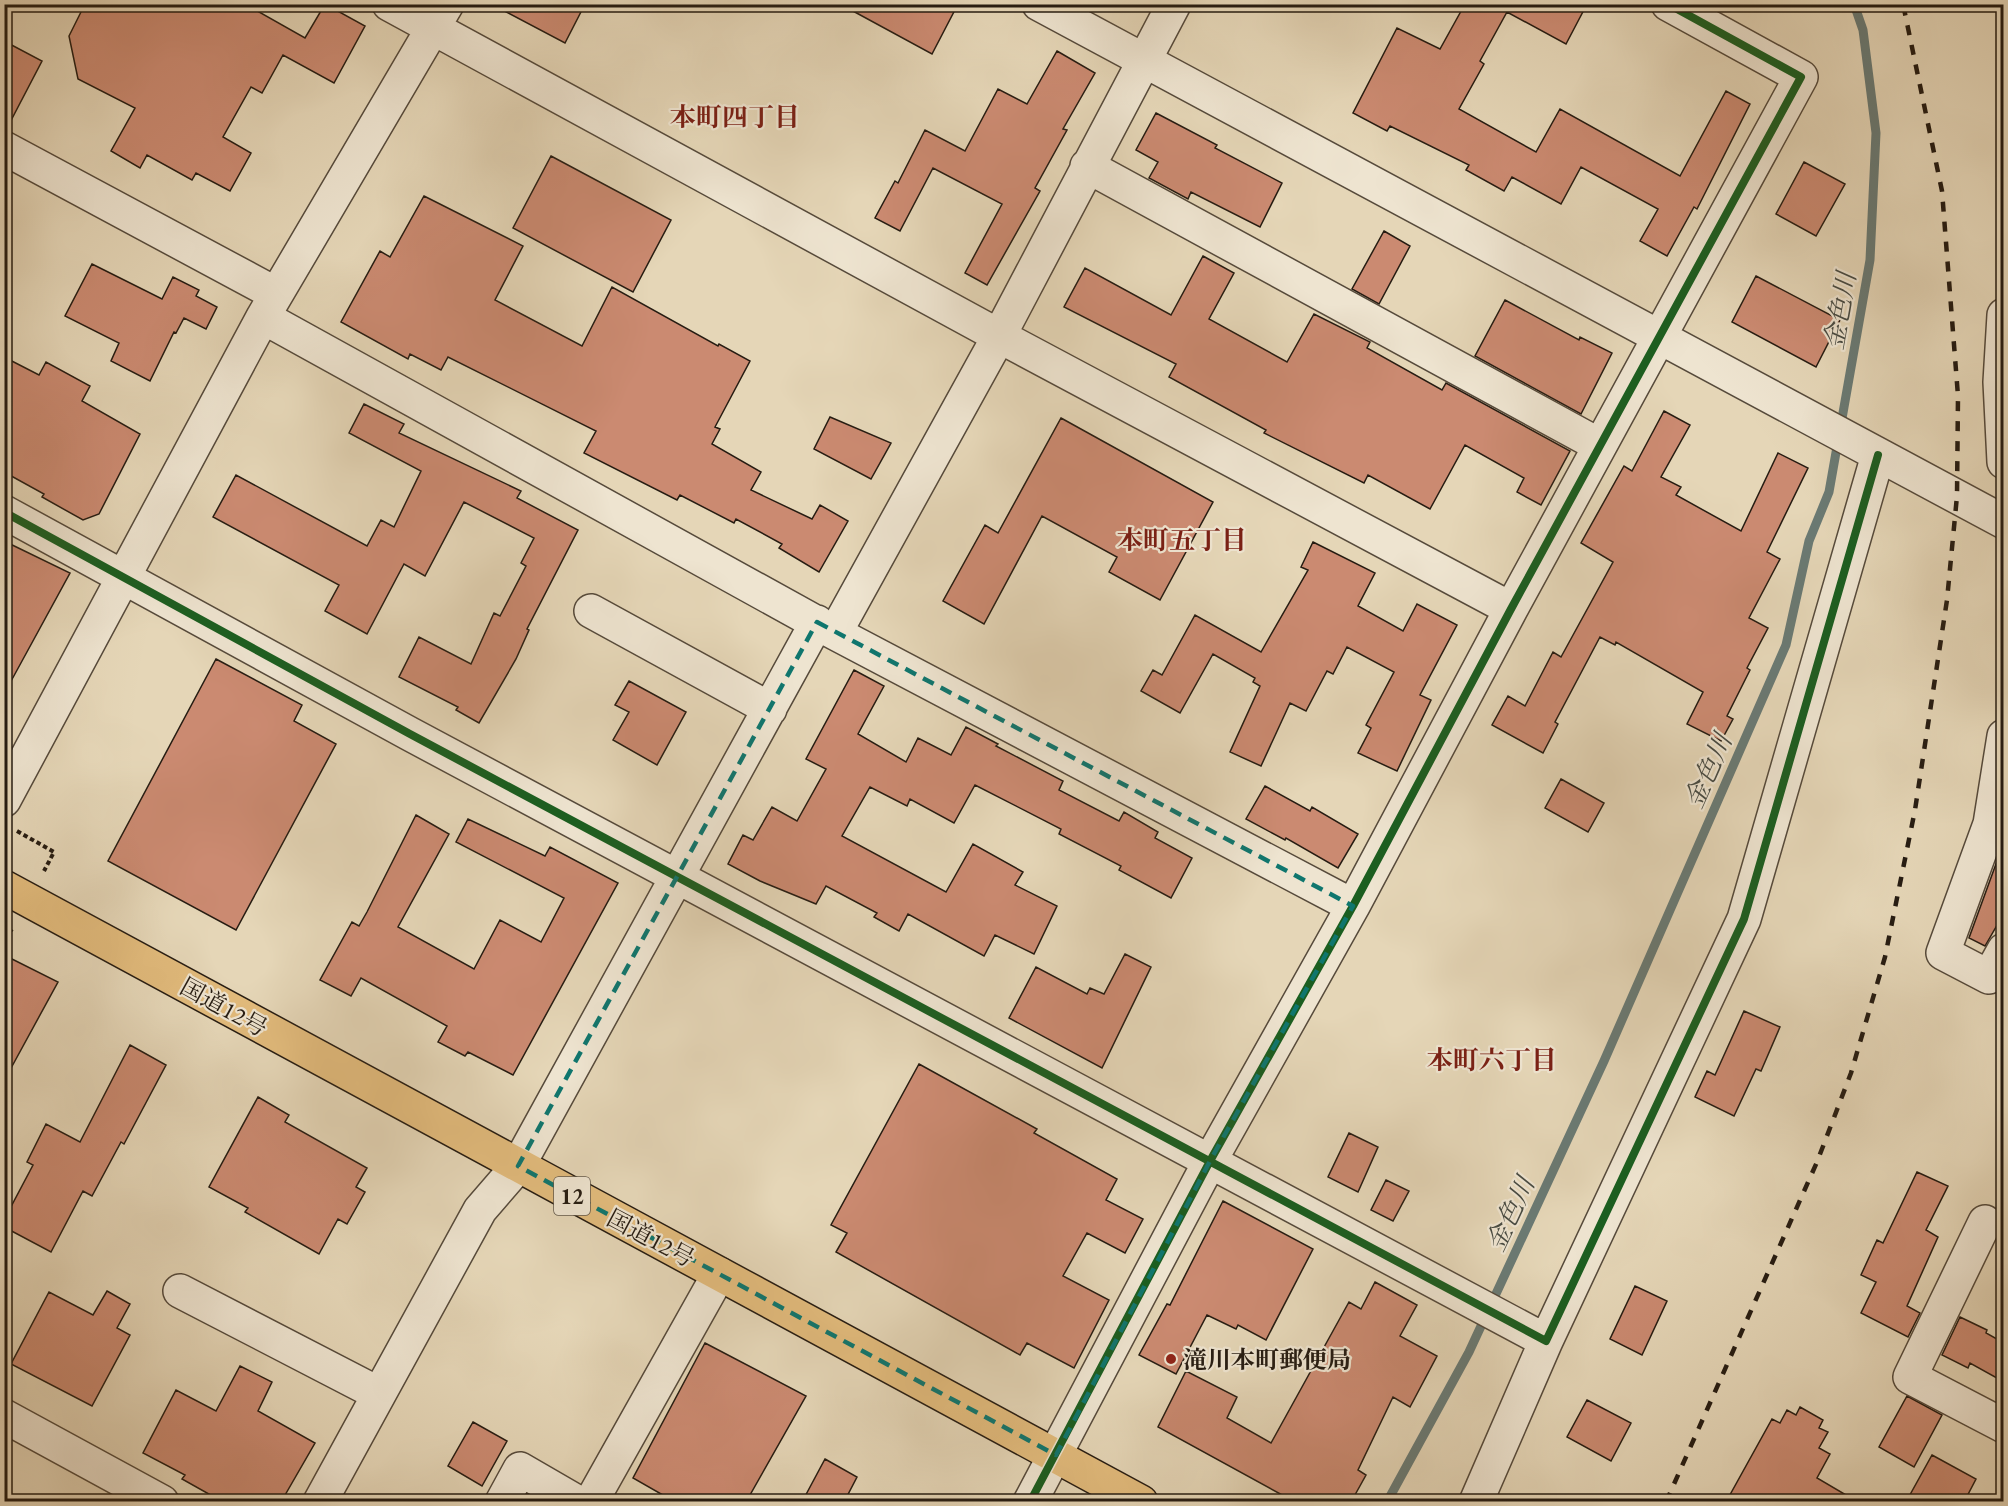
<svg xmlns="http://www.w3.org/2000/svg" width="2008" height="1506" viewBox="0 0 2008 1506" font-family="'EB Garamond','Noto Serif JP',serif">
<style>
.lines{fill:none;stroke-linecap:round;stroke-linejoin:round}
.stream{stroke:#6a7a74;stroke-width:9}
.building{fill:#cb8a71;stroke:#261c12;stroke-width:1.5}
.minor-casing{stroke:#564a3b;stroke-width:36}
.highway-casing{stroke:#261c12;stroke-width:36}
.path{stroke:#261c12;stroke-width:4;stroke-dasharray:4.5 3;stroke-linecap:butt}
.minor{stroke:#eee4d0;stroke-width:33}
.highway{stroke:#e2bb7c;stroke-width:33}
.rail{stroke:#261c12;stroke-width:4.5;stroke-dasharray:10 10;stroke-linecap:butt}
.cycleway-casing{stroke:#eee4d0;stroke-width:11}
.cycleway{stroke:#1b5e20;stroke-width:8}
.marked{fill:none;stroke:#0f766e;stroke-width:4.5;stroke-dasharray:12 8;stroke-linejoin:round}
.poi-dot{fill:#8f2418;stroke:#eee4d0;stroke-width:2}
.labels{text-anchor:middle;dominant-baseline:central;stroke-width:4.5;stroke-linejoin:round;paint-order:stroke}
.shield{fill:#eee4d0;stroke:#62584b;stroke-width:1.5}
.shield-label{font-size:22px;font-weight:bold;fill:#261c12}
.street-label{font-size:24px;fill:#261c12;stroke:#eee4d0}
.poi-label{font-size:24px;font-weight:bold;fill:#261c12;stroke:#eee4d0;text-anchor:start}
.neighbourhood-label{font-size:26px;font-weight:bold;fill:#7a1f14;stroke:#eee4d0}
.water-label{font-size:26px;font-style:italic;fill:#484b43;stroke:#eee4d0}
</style>
<rect width="100%" height="100%" fill="#e5d6b7"/>
<filter id="stains"><feTurbulence type="fractalNoise" baseFrequency=".00333" numOctaves="4"/><feColorMatrix values="0 0 0 0 .2 0 0 0 0 .09 0 0 0 0 .02 0 0 0 .5 -.17"/></filter>
<radialGradient id="worn" r=".72"><stop offset=".6" stop-color="#630" stop-opacity="0"/><stop offset="1" stop-color="#630" stop-opacity=".3"/></radialGradient>
<g class="lines">
<!-- stream -->
<path class="stream" d="M1387,1502L1469,1352L1604,1061L1786,645L1809,541L1829,492L1870,260L1876,133L1863,30L1854,4"/>
</g>
<!-- building -->
<path class="building" d="M85,4H245L305,38L325,4L365,26L334,83L283,55L262,93L251,87L223,137L251,153L230,191L196,173L192,180L147,155L140,168L111,151L135,108L78,79L69,36Z
M491,4H585L565,43Z
M840,4H958L932,54Z
M1465,4H1587L1566,44L1507,12L1480,61L1484,64L1459,109L1536,152L1560,109L1680,176L1726,91L1750,104L1697,209L1694,207L1667,256L1640,241L1658,209L1581,167L1561,204L1512,177L1504,191L1466,170L1469,165L1390,126L1387,131L1353,113L1397,28L1440,49Z
M4,41L42,61L6,130L4,129Z
M1057,51L1095,73L1063,129L1067,130L1035,188L1040,191L987,285L965,273L1002,204L933,168L900,231L875,218L895,181L898,183L925,130L965,151L998,89L1027,104Z
M1156,113L1217,145L1215,148L1282,183L1260,227L1191,192L1188,199L1149,178L1158,162L1136,150Z
M551,156L671,220L633,292L513,228Z
M1804,162L1845,184L1816,236L1776,214Z
M424,196L523,246L495,300L582,346L612,287L718,346L719,344L750,361L715,427L720,429L712,444L761,472L751,490L812,519L820,505L848,521L819,572L779,548L782,544L736,519L734,523L680,495L677,500L584,453L596,431L448,357L441,370L410,354L408,359L341,322L380,251L390,257Z
M1384,231L1410,246L1379,304L1352,289Z
M1203,256L1234,273L1209,319L1287,362L1314,314L1370,342L1367,348L1442,390L1446,383L1570,451L1541,505L1517,492L1524,478L1465,445L1430,509L1368,475L1364,483L1264,433L1266,430L1169,377L1176,364L1064,307L1085,268L1171,315Z
M92,264L162,299L173,277L199,290L196,296L217,307L206,329L184,318L176,333L174,332L150,381L111,361L119,343L65,316Z
M1756,276L1840,320L1816,367L1732,322Z
M1505,300L1579,340L1580,337L1612,353L1581,414L1475,356Z
M4,357L39,375L46,362L90,386L82,401L140,434L99,514L83,520L42,497L44,494L4,472Z
M364,404L404,424L399,433L521,491L517,498L578,530L527,629L529,630L516,659L479,723L456,710L458,707L399,677L419,637L471,664L494,613L500,616L526,566L521,563L534,538L464,502L425,576L404,564L367,634L325,611L339,585L213,517L236,475L367,546L381,520L394,527L421,471L349,433Z
M1664,411L1690,425L1661,477L1681,487L1676,495L1741,531L1778,453L1808,468L1767,552L1780,559L1749,618L1768,628L1747,668L1750,670L1727,716L1733,719L1721,741L1687,724L1703,692L1616,642L1615,645L1600,637L1555,722L1558,724L1543,753L1492,725L1508,696L1525,706L1553,652L1561,657L1613,562L1581,543L1624,466L1632,471Z
M830,417L891,443L871,479L814,449Z
M1061,418L1213,502L1160,600L1109,572L1117,557L1042,516L984,624L943,601L985,525L998,533Z
M4,541L70,573L4,694Z
M1313,542L1375,573L1358,606L1403,631L1417,604L1457,625L1420,695L1431,700L1397,771L1358,753L1371,728L1366,725L1394,672L1347,647L1333,674L1327,671L1306,711L1290,703L1261,766L1230,752L1260,686L1253,682L1255,678L1213,654L1180,713L1141,691L1153,670L1162,675L1195,615L1261,652L1308,570L1301,567Z
M216,659L302,705L294,721L336,744L236,930L108,861Z
M854,670L884,686L858,734L906,762L918,738L951,755L966,727L998,744L996,746L1063,781L1059,790L1119,821L1124,812L1158,832L1155,838L1192,858L1171,898L1119,870L1121,866L1059,834L1061,829L975,785L954,823L910,799L907,806L870,787L842,836L946,892L973,844L1023,872L1015,885L1057,906L1034,954L995,935L984,956L908,914L899,931L874,917L877,913L826,886L816,904L760,881L728,864L743,835L753,840L772,807L797,821L826,769L806,759Z
M629,681L686,712L657,765L613,740L629,712L615,705Z
M1561,779L1604,803L1588,832L1545,808Z
M1265,786L1310,811L1312,807L1358,834L1338,868L1286,838L1285,840L1246,819Z
M416,815L449,834L398,927L474,969L500,920L541,942L564,898L456,842L468,819L545,856L550,847L618,883L513,1075L468,1052L465,1056L438,1042L447,1026L361,978L351,996L320,980L352,922L359,926L367,912Z
M2004,842V913L1985,946L1969,938Z
M1125,954L1151,967L1102,1068L1009,1018L1036,967L1087,994L1090,988L1104,994Z
M4,955L58,982L4,1081Z
M1744,1011L1780,1027L1761,1071L1756,1069L1734,1116L1695,1097L1707,1071L1715,1075Z
M130,1045L166,1065L124,1144L121,1142L92,1196L83,1191L51,1252L4,1227V1220L33,1165L27,1162L46,1124L80,1142Z
M919,1064L1037,1129L1034,1133L1117,1179L1106,1200L1143,1219L1125,1253L1087,1233L1063,1276L1109,1300L1074,1368L1027,1343L1020,1355L836,1252L847,1233L831,1225Z
M258,1097L289,1115L285,1122L367,1168L356,1187L365,1192L347,1224L338,1219L319,1254L245,1212L248,1208L209,1187Z
M1349,1133L1378,1147L1358,1192L1328,1177Z
M1917,1172L1948,1186L1926,1230L1938,1237L1907,1306L1920,1313L1908,1337L1861,1313L1876,1282L1861,1275L1877,1240L1883,1243Z
M1386,1180L1409,1191L1393,1221L1371,1210Z
M1223,1201L1313,1249L1266,1340L1238,1325L1236,1329L1207,1315L1176,1374L1139,1355L1167,1304L1170,1305Z
M1375,1282L1417,1305L1400,1336L1437,1356L1410,1407L1393,1397L1358,1470L1366,1475L1351,1502H1295L1158,1427L1186,1371L1237,1397L1227,1418L1271,1443L1349,1302L1361,1309Z
M1635,1286L1667,1301L1642,1355L1610,1339Z
M107,1291L130,1304L117,1328L130,1335L92,1406L11,1364L49,1292L93,1315Z
M1960,1317L1987,1330L1986,1333L2004,1343V1382L1970,1363L1968,1368L1942,1355Z
M705,1343L806,1396L746,1502H675L633,1478Z
M240,1366L272,1382L258,1411L315,1443L281,1502H223L182,1479L185,1475L143,1453L176,1390L216,1411Z
M1907,1396L1942,1415L1914,1467L1879,1447Z
M1587,1400L1631,1423L1611,1461L1567,1437Z
M1800,1407L1823,1420L1819,1428L1828,1432L1819,1448L1830,1454L1817,1478L1858,1502H1726L1772,1419L1780,1423L1787,1410L1796,1415Z
M473,1422L507,1441L482,1486L448,1466Z
M1932,1455L1976,1479L1964,1502H1906Z
M825,1459L857,1477L844,1502H802Z"/>
<g class="lines">
<!-- minor casing -->
<g class="minor-casing">
<path id="minor" d="M389,4L999,336L1511,609
M1039,4L2004,522
M4,148L276,294
M1087,166L1599,445
M2004,315L2000,382L2004,462
M263,317L835,633L1353,906
M4,512L410,734L1546,1341L1744,919L1878,455
M591,611L770,709
M835,633L999,336L1174,4
M2004,736L1990,824L1943,953L1989,977L2004,950
M4,800L263,317L447,4
M1985,1222L1910,1377L2004,1426
M180,1291L379,1394
M4,1416L162,1502
M320,1502L480,1210L518,1166L817,622
M502,1502L520,1469L577,1502
M591,1502L719,1274
M1030,1502L1210,1161L1353,906L1511,609L1801,77L1668,4
M1476,1502L1546,1341"/>
</g>
<!-- highway casing -->
<g class="highway-casing">
<path id="highway" d="M4,887L1141,1502"/>
</g>
<!-- path -->
<path class="path" d="M17,831L54,852L44,871
M4,938L13,928"/>
<!-- minor -->
<use href="#minor" class="minor"/>
<!-- highway -->
<use href="#highway" class="highway"/>
<!-- rail -->
<path class="rail" d="M1666,1502L1817,1162L1851,1073L1885,957L1915,810L1947,600L1957,496L1958,396L1942,191L1903,4"/>
<!-- cycleway casing -->
<g class="cycleway-casing">
<path id="cycleway" d="M4,512L410,734L1546,1341L1744,919L1878,455
M1030,1502L1210,1161L1353,906L1511,609L1801,77L1668,4"/>
</g>
<!-- cycleway -->
<use href="#cycleway" class="cycleway"/>
</g>
<!-- marked area -->
<path class="marked" d="M817,622L1353,906L1210,1161L1056,1455L518,1166Z"/>
<!-- markers -->
<circle class="poi-dot" cx="1171" cy="1359" r="6"/>
<g class="labels">
<!-- shield labels -->
<rect class="shield" x="554" y="1177" width="36" height="38" rx="4.5"/>
<g class="shield-label">
<text x="572" y="1196">12</text>
</g>
<!-- street labels -->
<g class="street-label">
<text transform="translate(224 1007) rotate(29)">国道12号</text>
<text transform="translate(651 1238) rotate(28)">国道12号</text>
</g>
<!-- poi labels -->
<g class="poi-label">
<text x="1183" y="1359">滝川本町郵便局</text>
</g>
<!-- neighbourhood labels -->
<g class="neighbourhood-label">
<text x="735" y="117">本町四丁目</text>
<text x="1182" y="540">本町五丁目</text>
<text x="1492" y="1060">本町六丁目</text>
</g>
<!-- water labels -->
<g class="water-label">
<text transform="translate(1840 311) rotate(-80)">金色川</text>
<text transform="translate(1708 771) rotate(-66)">金色川</text>
<text transform="translate(1510 1214) rotate(-65)">金色川</text>
</g>
</g>
<!-- margin -->
<rect width="2008" height="1506" fill="none" stroke="#e5d6b7" stroke-width="24"/>
<rect x="6" y="6" width="1996" height="1494" fill="none" stroke="#261c12" stroke-width="3"/>
<rect x="12" y="12" width="1984" height="1482" fill="none" stroke="#261c12" stroke-width="1.5"/>
<rect width="100%" height="100%" filter="url(#stains)"/>
<rect width="100%" height="100%" fill="url(#worn)"/>
</svg>
